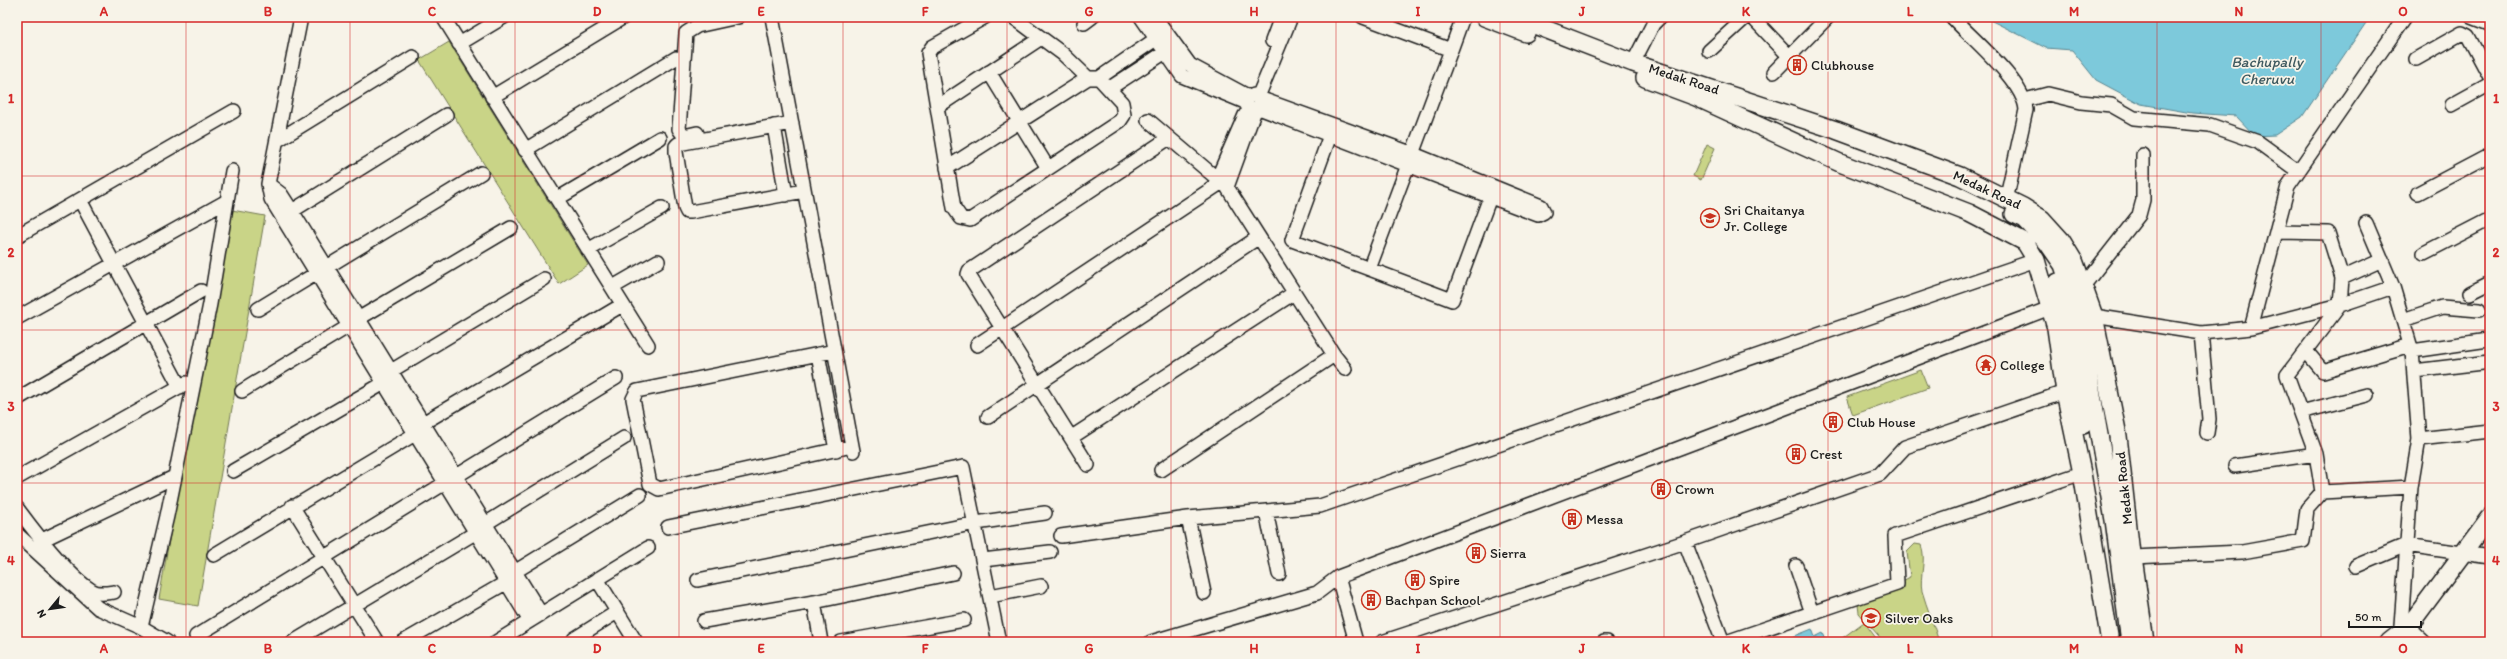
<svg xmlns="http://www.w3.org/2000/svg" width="2507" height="659" viewBox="0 0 2507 659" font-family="Itim,sans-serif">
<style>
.green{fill:#c9d487;stroke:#727852}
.water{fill:#7dc9db;stroke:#56848f}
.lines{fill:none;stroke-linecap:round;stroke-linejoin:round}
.minor-casing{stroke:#1c1c1c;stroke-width:16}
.major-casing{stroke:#1c1c1c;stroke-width:20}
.minor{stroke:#f7f3e8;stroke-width:13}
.major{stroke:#f7f3e8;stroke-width:17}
.grid{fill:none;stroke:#d62828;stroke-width:1;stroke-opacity:0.55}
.labels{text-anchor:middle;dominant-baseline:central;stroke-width:3.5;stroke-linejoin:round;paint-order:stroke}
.poi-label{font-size:14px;fill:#1c1c1c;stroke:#f7f3e8;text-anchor:start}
.street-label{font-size:14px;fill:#1c1c1c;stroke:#f7f3e8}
.water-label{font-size:15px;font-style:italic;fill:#3e595f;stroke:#f7f3e8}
.neatline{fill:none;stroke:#d62828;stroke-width:1.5}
.grid-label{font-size:13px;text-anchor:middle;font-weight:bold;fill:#d62828}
</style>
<rect width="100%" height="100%" fill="#f7f3e8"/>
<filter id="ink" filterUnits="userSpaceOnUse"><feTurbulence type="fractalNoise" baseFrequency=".025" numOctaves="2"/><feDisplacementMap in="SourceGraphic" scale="8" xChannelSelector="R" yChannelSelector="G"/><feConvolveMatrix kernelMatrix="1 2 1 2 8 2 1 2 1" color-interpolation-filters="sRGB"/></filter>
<g filter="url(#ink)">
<!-- green -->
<path class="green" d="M449,42L588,265L559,284L419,60Z
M1707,144L1715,148L1701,180L1693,176Z
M232,210L265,216L198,606L159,599L181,470Z
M1921,370L1928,388L1853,415L1847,397Z
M1915,544L1921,545C1927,561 1919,575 1922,591C1927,608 1934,625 1939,642H1884L1859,613L1858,605L1910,577L1907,552Z
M1864,622L1879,642H1843L1841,639Z"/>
<!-- water -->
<path class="water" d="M1984,17H2370L2302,117L2275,135L2255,136L2236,116L2192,113L2141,104L2096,80L2072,50L2046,48Z
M1812,629L1815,637L1823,633L1826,640L1820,642H1780Z"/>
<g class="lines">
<!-- minor casing -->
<g class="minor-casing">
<path id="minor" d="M301,17L268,184L271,199L530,621
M443,17L648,345
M772,17L853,451
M985,17L932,47L928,53L954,208L961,218L970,220L1120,121L1124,115L1122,103L1099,78
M1013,17L1063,54L1088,78H1099L1166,32
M1141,17L1182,76L1245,102L1250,110H1257L1261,102L1259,97L1254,95L1247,98L1245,102
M1155,17L1190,65L1244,94
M1363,17L1451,50L1369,269
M1752,17L1789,56
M1952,17C1972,39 2024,81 2026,110L2006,200
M2472,17L2490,24
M1084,23L1092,17
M1272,41L1281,17
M459,44L504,17
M1451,50L1463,17
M1709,51L1746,17
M2416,59L2462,33L2468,36L2490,77
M1633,63L1653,24L1660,17
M989,72L1048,168
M1774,72L1828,17
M1110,88L1173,47
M492,97L624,17
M1258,97L1291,17
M1259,98L1411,153L1541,206L1544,212L1538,215L1259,108
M2025,100L2048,94L2081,102L2111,105L2134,118L2210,125L2258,142L2298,171
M2452,105L2490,84
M937,107L1041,38
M1148,120L1227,187L1334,355L1345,369
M792,123L678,144L676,146V152L685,208L687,212H691L804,191
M774,126L786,195
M1333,127L1292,240L1452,300L1493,189
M697,133L684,136L679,129L686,33L697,26L738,17
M278,140L413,57
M525,150L676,58
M947,168L1088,78
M1218,177L1245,115
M268,184L281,194L292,211L541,614
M1227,187L1255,110
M2418,193L2490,155
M557,199L660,138
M80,200L180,387
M292,211L446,115
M2366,223L2393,287L2412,351L2419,439L2411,487L2400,640
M17,236L234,111
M588,250L662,208
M2424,253L2490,219
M2342,278L2382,260
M2084,285L2139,215L2143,200V155
M613,287L658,261
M2470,293L2490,283
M258,309L481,173
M2094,316L2201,333L2251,328L2340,305L2393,287
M17,318L227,201
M358,319L511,228
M2403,320L2442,307L2479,310
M2251,328L2288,186L2405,17
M2201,333L2209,419L2207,433
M977,345L1222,182
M834,351L637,391L633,399L650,484L659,489L852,446
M2306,351L2323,371L2410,345
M2412,351L2488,340
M818,354L836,450
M391,371L544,279
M2414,371L2490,362
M242,391L349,326
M17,399L201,291
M2301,412L2367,395
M988,417L1259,237
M423,423L622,305
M1072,437L1294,293
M2419,439L2490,431
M1088,465L968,274L969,271L1169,138
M2235,466L2316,454
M1161,470L1334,355
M233,471L384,383
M17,478L186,383
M2322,492L2411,487
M292,506L377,642
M17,508C34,531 67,575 91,590C98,595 106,593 114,592
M1266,511L1279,574
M1188,518L1204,593
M485,524L624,438
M668,527L963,467L999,642
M17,534L98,608L141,627L167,642
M1061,536L1188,518L1320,506L2036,260
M42,540L174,477
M1685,542L1723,642
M214,555L415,434
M2133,557L2242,552L2303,541L2307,509L2322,492L2316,454L2287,375L2340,305L2342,278L2328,233L2277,232
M983,560L1050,552
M1796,566L1812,613
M2356,566L2406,545L2490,557
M516,571L640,495
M1338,577L1356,642
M597,579L636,642
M698,580L976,523L1045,513
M990,596L1041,586
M814,602L821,642
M704,621L814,602L953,573
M141,627L167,516L210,304L232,171
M2408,627L2424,642
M196,636L616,378
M574,639L617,612
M293,642L475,533
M403,642L507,582
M496,642L648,548
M841,642L964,620
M1151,642L1317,593L1338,577L2050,308
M1382,642L1685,542L1880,474L1905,447L2065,392
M1604,642H1607
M1726,642L1897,584L1895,536L2082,473"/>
</g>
<!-- major casing -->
<g class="major-casing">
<path id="major" d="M1484,17L1526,33
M1514,17L1633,63L1836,130L1960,176L2023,207L2042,219L2061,240L2075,263L2094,316L2118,436L2131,554L2133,557L2145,642
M1645,78L1696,97L1840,163L1969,213L2025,242L2036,260L2056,328L2065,392L2082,473L2110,642
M2014,214L2025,219L2047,242L2063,265L2076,304L2114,520L2130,642
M2058,282L2067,319L2083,425
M2389,642L2408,627L2490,517"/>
</g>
<!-- minor -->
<use href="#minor" class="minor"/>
<!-- major -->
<use href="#major" class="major"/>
</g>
</g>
<!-- grid -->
<path class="grid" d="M186,17V642M350,17V642M515,17V642M679,17V642M843,17V642M1007,17V642M1171,17V642M1336,17V642M1500,17V642M1664,17V642M1828,17V642M1992,17V642M2157,17V642M2321,17V642M17,176H2490M17,330H2490M17,483H2490"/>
<!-- icons -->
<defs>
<g id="building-ring" transform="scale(1)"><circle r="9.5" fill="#f7f3e8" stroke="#c8321e" stroke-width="1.5"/><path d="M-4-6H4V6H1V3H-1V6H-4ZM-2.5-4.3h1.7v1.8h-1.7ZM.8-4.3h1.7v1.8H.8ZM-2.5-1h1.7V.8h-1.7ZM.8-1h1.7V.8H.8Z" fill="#c8321e"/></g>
<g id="university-ring" transform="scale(1)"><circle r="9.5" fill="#f7f3e8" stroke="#c8321e" stroke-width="1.5"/><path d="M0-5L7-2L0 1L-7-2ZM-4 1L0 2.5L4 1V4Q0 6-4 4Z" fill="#c8321e"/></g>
<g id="temple-ring" transform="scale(1)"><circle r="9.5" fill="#f7f3e8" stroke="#c8321e" stroke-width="1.5"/><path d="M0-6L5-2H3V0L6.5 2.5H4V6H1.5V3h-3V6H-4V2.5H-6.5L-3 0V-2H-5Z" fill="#c8321e"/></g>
<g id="school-ring" transform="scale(1)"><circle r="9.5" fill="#f7f3e8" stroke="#c8321e" stroke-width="1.5"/><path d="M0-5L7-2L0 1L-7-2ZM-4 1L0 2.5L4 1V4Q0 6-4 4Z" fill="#c8321e"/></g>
</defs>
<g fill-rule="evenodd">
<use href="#building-ring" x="1797" y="65"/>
<use href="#university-ring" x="1710" y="218"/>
<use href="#temple-ring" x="1986" y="365"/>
<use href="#building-ring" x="1833" y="422"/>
<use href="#building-ring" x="1796" y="454"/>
<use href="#building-ring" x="1661" y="489"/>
<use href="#building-ring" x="1572" y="519"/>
<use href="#building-ring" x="1476" y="553"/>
<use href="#building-ring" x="1415" y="580"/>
<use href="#building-ring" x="1371" y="600"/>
<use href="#school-ring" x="1871" y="618"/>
</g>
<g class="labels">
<!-- poi labels -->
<g class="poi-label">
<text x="1811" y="65">Clubhouse</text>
<text x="1724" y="210">Sri Chaitanya<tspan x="1724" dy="16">Jr. College</tspan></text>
<text x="2000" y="365">College</text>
<text x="1847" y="422">Club House</text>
<text x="1810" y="454">Crest</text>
<text x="1675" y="489">Crown</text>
<text x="1586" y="519">Messa</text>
<text x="1490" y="553">Sierra</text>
<text x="1429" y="580">Spire</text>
<text x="1385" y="600">Bachpan School</text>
<text x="1885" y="618">Silver Oaks</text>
</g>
<!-- street labels -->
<g class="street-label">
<text transform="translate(1684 79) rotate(18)">Medak Road</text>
<text transform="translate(1987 190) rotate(25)">Medak Road</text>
<text transform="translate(2124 488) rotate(-96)">Medak Road</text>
</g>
<!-- water labels -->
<g class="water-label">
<text x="2267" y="62">Bachupally<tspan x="2267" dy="17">Cheruvu</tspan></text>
</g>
</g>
<!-- margin -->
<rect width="2507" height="659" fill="none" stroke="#f7f3e8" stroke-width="44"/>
<!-- north arrow -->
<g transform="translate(50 609) rotate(241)" stroke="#f7f3e8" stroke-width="3" paint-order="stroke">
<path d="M0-3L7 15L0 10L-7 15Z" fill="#1c1c1c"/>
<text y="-6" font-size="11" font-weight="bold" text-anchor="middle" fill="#1c1c1c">N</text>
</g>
<!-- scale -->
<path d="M2349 621v6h72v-6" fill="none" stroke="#1c1c1c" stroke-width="2"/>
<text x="2355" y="621" font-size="12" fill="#1c1c1c" stroke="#f7f3e8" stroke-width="3" paint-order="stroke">50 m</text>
<rect x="22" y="22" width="2463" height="615" class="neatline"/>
<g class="grid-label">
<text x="104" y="16">A</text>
<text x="268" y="16">B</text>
<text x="432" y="16">C</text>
<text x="597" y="16">D</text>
<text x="761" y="16">E</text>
<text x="925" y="16">F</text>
<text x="1089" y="16">G</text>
<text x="1254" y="16">H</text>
<text x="1418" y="16">I</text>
<text x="1582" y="16">J</text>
<text x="1746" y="16">K</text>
<text x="1910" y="16">L</text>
<text x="2074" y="16">M</text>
<text x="2239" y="16">N</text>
<text x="2403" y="16">O</text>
<text x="11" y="103">1</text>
<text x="2496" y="103">1</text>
<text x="11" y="257">2</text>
<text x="2496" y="257">2</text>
<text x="11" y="411">3</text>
<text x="2496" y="411">3</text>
<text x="11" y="565">4</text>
<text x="2496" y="565">4</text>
<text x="104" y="653">A</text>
<text x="268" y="653">B</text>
<text x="432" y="653">C</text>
<text x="597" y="653">D</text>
<text x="761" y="653">E</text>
<text x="925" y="653">F</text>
<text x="1089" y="653">G</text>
<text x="1254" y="653">H</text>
<text x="1418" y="653">I</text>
<text x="1582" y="653">J</text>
<text x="1746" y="653">K</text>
<text x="1910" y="653">L</text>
<text x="2074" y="653">M</text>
<text x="2239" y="653">N</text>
<text x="2403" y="653">O</text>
</g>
</svg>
